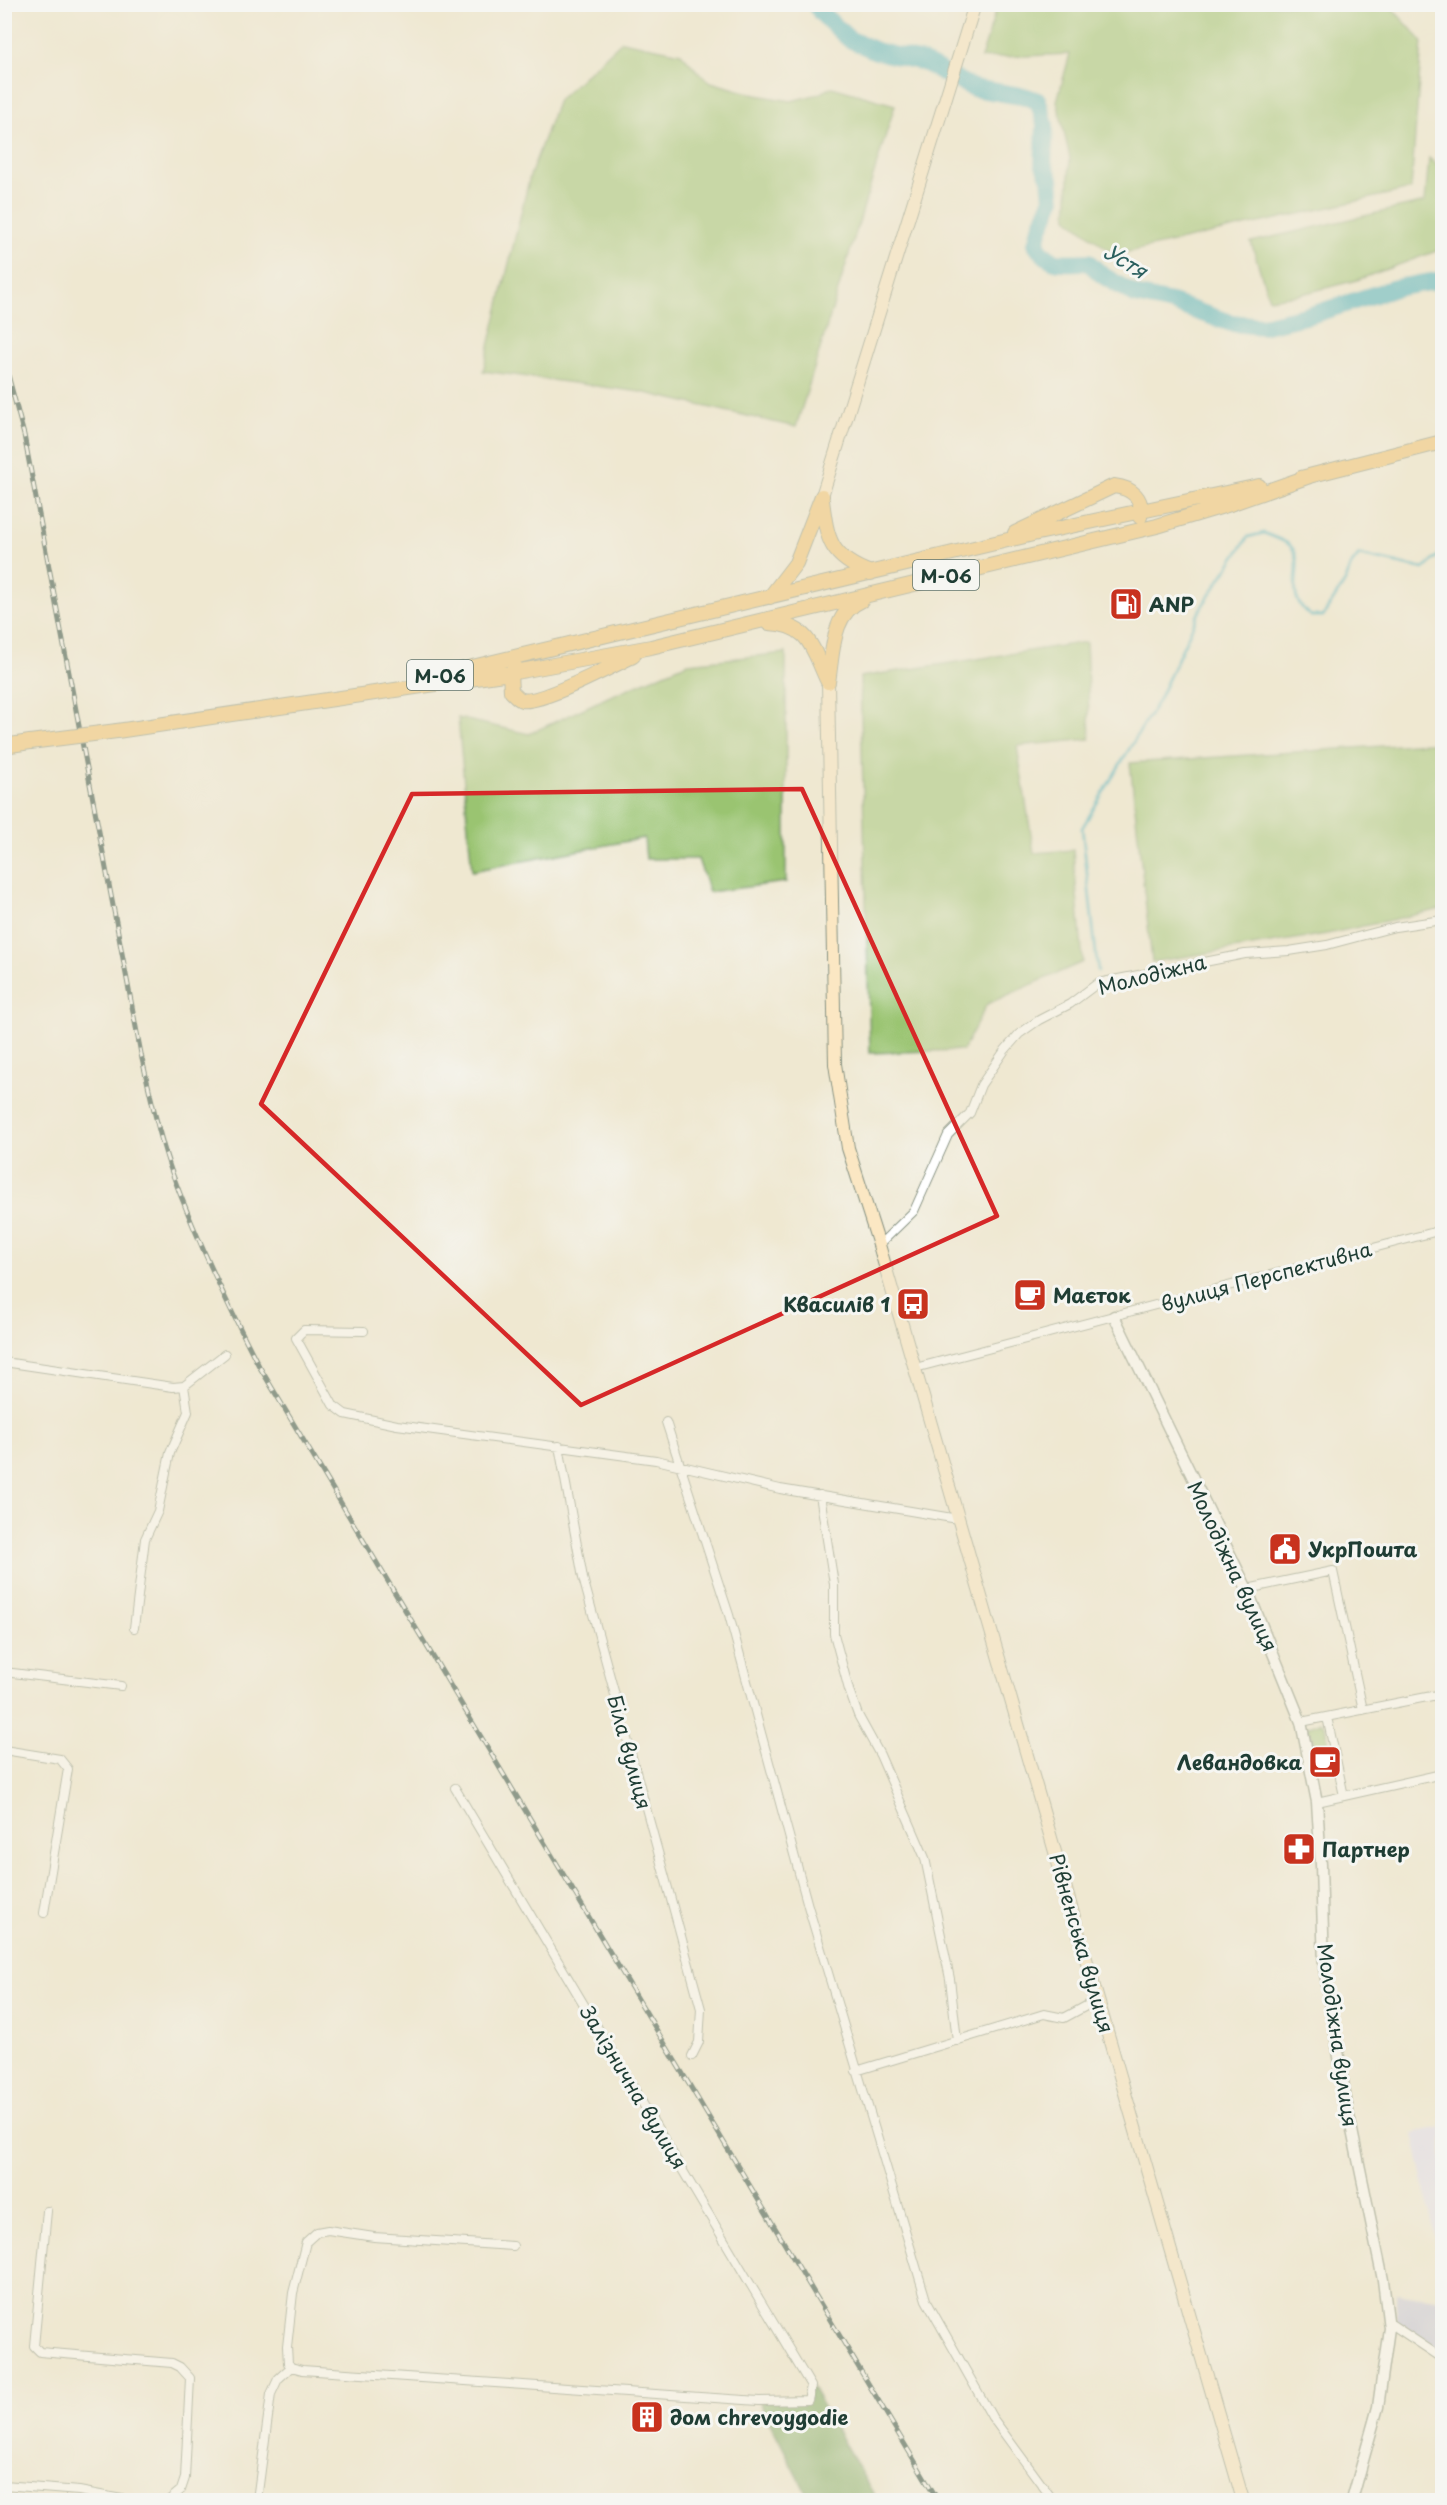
<svg xmlns="http://www.w3.org/2000/svg" width="1447" height="2505" viewBox="0 0 1447 2505" font-family="'Playpen Sans',sans-serif">
<style>
.built{fill:#d9d7f8}
.industrial{fill:#c0c2dd}
.green{fill:#9ac471;stroke:#5c8052;stroke-width:1.5}
.forest{fill:#7baa63;stroke:#4d744c;stroke-width:1.5}
.lines{fill:none;stroke-linecap:round;stroke-linejoin:round}
.stream{stroke:#42afc0;stroke-width:3}
.river{stroke:#42afc0;stroke-width:18}
.minor-casing{stroke:#879282;stroke-width:10}
.tertiary-casing{stroke:#879282;stroke-width:13}
.secondary-casing{stroke:#879282;stroke-width:14}
.trunk-casing{stroke:#879282;stroke-width:16}
.minor{stroke:#fff;stroke-width:8}
.tertiary{stroke:#fff;stroke-width:10}
.secondary{stroke:#fbe7c3;stroke-width:12}
.trunk{stroke:#f4c26a;stroke-width:14}
.rail-casing{stroke:#1f3d34;stroke-width:5}
.rail{stroke:#f6f6f2;stroke-width:3;stroke-dasharray:9;stroke-linecap:butt}
.trunk-bridge-casing{stroke:#879282;stroke-width:16;stroke-linecap:butt}
.trunk-bridge{stroke:#f4c26a;stroke-width:14}
.marked{fill:none;stroke:#d62828;stroke-width:4.5;stroke-linejoin:round}
.labels{text-anchor:middle;dominant-baseline:central;stroke-width:6;stroke-linejoin:round;paint-order:stroke}
.shield{fill:#f6f6f2;stroke:#60746d;stroke-width:1.5}
.shield-label{font-size:18px;font-weight:bold;fill:#1f3d34}
.poi-label{font-size:20px;font-weight:bold;fill:#1f3d34;stroke:#f6f6f2;text-anchor:start}
.street-label{font-size:20px;fill:#1f3d34;stroke:#f6f6f2}
.water-label{font-size:21px;font-style:italic;fill:#2a5f5e;stroke:#f6f6f2}
</style>
<rect width="100%" height="100%" fill="#f6f6f2"/>
<filter id="ink" filterUnits="userSpaceOnUse"><feTurbulence type="fractalNoise" baseFrequency=".0167" numOctaves="2"/><feDisplacementMap in="SourceGraphic" scale="12" xChannelSelector="R" yChannelSelector="G"/><feConvolveMatrix kernelMatrix="1 2 1 2 8 2 1 2 1" color-interpolation-filters="sRGB"/></filter>
<filter id="wash" filterUnits="userSpaceOnUse"><feTurbulence type="fractalNoise" baseFrequency=".008" numOctaves="4" result="noise"/><feDisplacementMap in="SourceGraphic" scale="24" xChannelSelector="R" yChannelSelector="G"/><feGaussianBlur stdDeviation="1.35" result="paint"/><feColorMatrix in="noise" values="0 0 0 0 0 0 0 0 0 0 0 0 0 0 0 0 0 1.4 0 .05"/><feComposite in="paint" operator="in"/></filter>
<g filter="url(#wash)">
<rect width="100%" height="100%" fill="#efe8d1"/>
<!-- built -->
<path class="built" d="M1442,2127V2271L1413,2133Z"/>
<!-- industrial -->
<path class="industrial" d="M1396,2293L1442,2300V2358L1396,2327Z"/>
<!-- green -->
<path class="green" d="M998,4L1389,5L1422,41L1411,189L1115,255L1067,218L1070,158L1057,101L1070,54L981,58Z
M622,41L681,53L698,72L711,82L756,95L791,101L819,94L832,87L895,105L796,427L641,392L483,371L530,176L558,100Z
M1429,158L1442,170V249L1357,280L1298,295L1269,299L1251,242L1425,202Z
M1086,642L1090,739L1017,746L1034,853L1073,850L1083,962L987,1004L963,1050L870,1053L860,677Z
M786,653V882L709,892L698,859H646L644,838L472,871L458,718L529,734L608,697L688,663Z
M1442,742V909L1327,934L1152,962L1130,763Z
M1320,1722L1325,1726L1330,1750L1316,1753L1313,1737L1307,1731V1727Z"/>
<!-- forest -->
<path class="forest" d="M811,2386L877,2500H810L759,2401L808,2400Z"/>
<g class="lines">
<!-- stream -->
<path class="stream" d="M1098,971L1082,828L1158,701L1201,608L1248,537L1264,533C1271,536 1280,539 1287,543C1309,559 1286,587 1301,606C1303,610 1308,613 1311,616H1323L1346,580L1351,565L1359,555L1424,569L1442,552"/>
<!-- river -->
<path class="river" d="M816,4L821,13L849,39L876,51L923,62L973,88L1027,97L1038,101L1045,124L1043,163L1050,179L1052,200L1039,231L1036,244C1051,268 1063,262 1088,262L1102,275L1135,295L1172,303L1231,323L1262,326L1314,314L1395,288L1442,280"/>
</g>
</g>
<g filter="url(#ink)">
<g class="lines">
<!-- minor casing -->
<g class="minor-casing">
<path id="minor" d="M879,1245L914,1211L948,1135L970,1113L981,1085L1005,1050L1019,1034L1039,1020L1070,1004L1098,983L1245,954L1289,951L1327,945L1395,927L1442,920
M364,1331L304,1330L296,1338L333,1405L345,1414L397,1425L656,1460L780,1489L958,1519
M4,1362L173,1387L184,1386L225,1354
M915,1368L1442,1230
M666,1422L729,1615L808,1906L926,2300L992,2417L1053,2500
M559,1446L583,1578L701,2009L699,2042L692,2056
M820,1495L834,1584V1634L849,1690L858,1715L880,1755L925,1858L950,1979L957,2041
M1247,1589L1333,1571L1363,1710
M134,1628L145,1539L158,1511L170,1453L188,1412L184,1386
M4,1672L121,1686
M1327,1717L1344,1796
M1301,1722L1442,1694
M4,1750L60,1759L68,1769L44,1913
M455,1788L811,2386L808,2400L759,2401L302,2370L291,2367L288,2363L287,2347L293,2293L306,2242L317,2232L328,2230L374,2237L513,2246
M1317,1802L1442,1774
M856,2071L1044,2014L1064,2018L1099,1999
M47,2211L34,2346L40,2352L172,2363L180,2367L190,2378L185,2478L181,2490L169,2500
M1388,2322L1442,2358
M4,2485L79,2491L127,2500
M257,2500L271,2394L278,2379L291,2367"/>
</g>
<!-- tertiary casing -->
<g class="tertiary-casing">
<path id="tertiary" d="M1114,1316L1247,1589L1301,1722L1317,1802L1321,1865L1324,1967L1348,2111L1383,2280L1389,2328L1378,2407L1352,2500"/>
</g>
<!-- secondary casing -->
<g class="secondary-casing">
<path id="secondary" d="M822,496L975,4
M828,682L835,1064L848,1148L879,1245L1243,2500"/>
</g>
<!-- trunk casing -->
<g class="trunk-casing">
<path id="trunk" d="M1301,478L1442,442
M822,500C827,540 830,558 871,573
M1015,533L1114,486C1132,488 1144,498 1140,517
M770,597L796,563L822,496
M769,623C811,625 812,649 828,682
M516,668L510,673L511,691C514,694 518,699 522,700C539,705 614,665 633,656
M430,677L1033,534L1259,486
M828,682C833,654 831,613 862,600
M117,731L510,673L651,647L1157,526L1230,504L1310,476
M4,746L30,742"/>
</g>
<!-- minor -->
<use href="#minor" class="minor"/>
<!-- tertiary -->
<use href="#tertiary" class="tertiary"/>
<!-- secondary -->
<use href="#secondary" class="secondary"/>
<!-- trunk -->
<use href="#trunk" class="trunk"/>
<!-- rail casing -->
<g class="rail-casing">
<path id="rail" d="M4,360L24,435L142,1059C151,1096 158,1134 171,1170C196,1238 226,1302 259,1366L938,2500"/>
</g>
<!-- rail -->
<use href="#rail" class="rail"/>
<!-- trunk-bridge casing -->
<g class="trunk-bridge-casing">
<path id="trunk-bridge" d="M30,742L117,731"/>
</g>
<!-- trunk-bridge -->
<use href="#trunk-bridge" class="trunk-bridge"/>
</g>
</g>
<!-- marked area -->
<path d="M0 0H1447V2505H0ZM802,789L997,1216L581,1405L261,1104L412,794Z" fill="#efe8d1" fill-opacity=".55" fill-rule="evenodd"/>
<path class="marked" d="M802,789L997,1216L581,1405L261,1104L412,794Z"/>
<!-- icons -->
<defs>
<g id="fuel-square" transform="scale(1.725)"><rect x="-9" y="-9" width="18" height="18" rx="4" fill="#c8321e" stroke="#f6f6f2"/><path d="M-5.5-6h7V0h2V4h1.3V-2.5L3-4.5l.8-.8L6-3V5H2.5V1h-1V6h-7ZM-4.2-4.7v3.2H.2V-4.7Z" fill="#fff"/></g>
<g id="cafe-square" transform="scale(1.725)"><rect x="-9" y="-9" width="18" height="18" rx="4" fill="#c8321e" stroke="#f6f6f2"/><path d="M-5.5-4.5H6V0H3Q3 3.5 0 3.5H-2.5Q-5.5 3.5-5.5 0ZM3-3.2v2h1.7v-2ZM-6 4.5H4V6H-6Z" fill="#fff"/></g>
<g id="bus-square" transform="scale(1.725)"><rect x="-9" y="-9" width="18" height="18" rx="4" fill="#c8321e" stroke="#f6f6f2"/><path d="M-5-6H5V4H4V6H2V4H-2V6H-4V4H-5ZM-3.5-4V0h7V-4ZM-3.5 1.2v1.5H-2V1.2ZM2 1.2v1.5H3.5V1.2Z" fill="#fff"/></g>
<g id="civic-square" transform="scale(1.725)"><rect x="-9" y="-9" width="18" height="18" rx="4" fill="#c8321e" stroke="#f6f6f2"/><path d="M-.6-6.5H3V-4.5H.6V-3L4-1V1h2V6H-6V1h2V-1L-.6-3ZM-1.2 2.5V6h2.4V2.5Z" fill="#fff"/></g>
<g id="pharmacy-square" transform="scale(1.725)"><rect x="-9" y="-9" width="18" height="18" rx="4" fill="#c8321e" stroke="#f6f6f2"/><path d="M-2-6h4v4h4v4h-4v4h-4v-4h-4v-4h4Z" fill="#fff"/></g>
<g id="building-square" transform="scale(1.725)"><rect x="-9" y="-9" width="18" height="18" rx="4" fill="#c8321e" stroke="#f6f6f2"/><path d="M-4-6H4V6H1V3H-1V6H-4ZM-2.5-4.3h1.7v1.8h-1.7ZM.8-4.3h1.7v1.8H.8ZM-2.5-1h1.7V.8h-1.7ZM.8-1h1.7V.8H.8Z" fill="#fff"/></g>
</defs>
<g fill-rule="evenodd">
<use href="#fuel-square" x="1126" y="604"/>
<use href="#cafe-square" x="1030" y="1295"/>
<use href="#bus-square" x="913" y="1304"/>
<use href="#civic-square" x="1285" y="1549"/>
<use href="#cafe-square" x="1325" y="1762"/>
<use href="#pharmacy-square" x="1299" y="1849"/>
<use href="#building-square" x="647" y="2417"/>
</g>
<g class="labels">
<!-- shield labels -->
<g class="shield">
<rect x="913" y="560" width="66" height="30" rx="4.5"/>
<rect x="407" y="660" width="66" height="30" rx="4.5"/>
</g>
<g class="shield-label">
<text x="946" y="575">М-06</text>
<text x="440" y="675">М-06</text>
</g>
<!-- poi labels -->
<g class="poi-label">
<text x="1149" y="604">ANP</text>
<text x="1053" y="1295">Маєток</text>
<text x="890" y="1304" text-anchor="end">Квасилів 1</text>
<text x="1308" y="1549">УкрПошта</text>
<text x="1302" y="1762" text-anchor="end">Левандовка</text>
<text x="1322" y="1849">Партнер</text>
<text x="670" y="2417">дом chrevoygodie</text>
</g>
<!-- street labels -->
<g class="street-label">
<text transform="translate(1152 974) rotate(-14)">Молодіжна</text>
<text transform="translate(1266 1276) rotate(-15)">вулиця Перспективна</text>
<text transform="translate(1233 1566) rotate(65)">Молодіжна вулиця</text>
<text transform="translate(630 1752) rotate(75)">Біла вулиця</text>
<text transform="translate(1082 1943) rotate(74)">Рівненська вулиця</text>
<text transform="translate(1338 2035) rotate(82)">Молодіжна вулиця</text>
<text transform="translate(634 2087) rotate(59)">Залізнична вулиця</text>
</g>
<!-- water labels -->
<g class="water-label">
<text transform="translate(1126 260) rotate(31)">Устя</text>
</g>
</g>
<!-- margin -->
<rect width="1447" height="2505" fill="none" stroke="#f6f6f2" stroke-width="24"/>
</svg>
